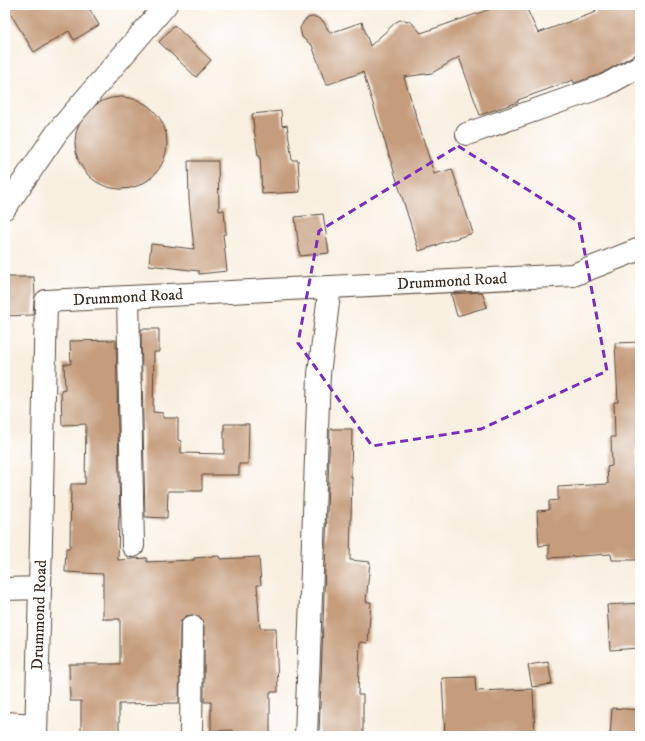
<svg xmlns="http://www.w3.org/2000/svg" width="645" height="741" viewBox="0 0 645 741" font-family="'IM FELL DW Pica',serif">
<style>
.building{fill:#c59c7c}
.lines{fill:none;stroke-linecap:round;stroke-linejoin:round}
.street-casing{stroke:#57483b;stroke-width:24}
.street{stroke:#fff;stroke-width:22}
.marked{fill:none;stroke:#7b2cbf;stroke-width:3;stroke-dasharray:8 5;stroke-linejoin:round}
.labels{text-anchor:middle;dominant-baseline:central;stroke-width:3;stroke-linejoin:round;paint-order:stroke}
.street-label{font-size:16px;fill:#3b2a1e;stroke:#fff}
</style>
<rect width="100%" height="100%" fill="#fff"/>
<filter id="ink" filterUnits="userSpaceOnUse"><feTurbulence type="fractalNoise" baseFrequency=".025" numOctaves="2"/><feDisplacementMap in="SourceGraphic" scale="8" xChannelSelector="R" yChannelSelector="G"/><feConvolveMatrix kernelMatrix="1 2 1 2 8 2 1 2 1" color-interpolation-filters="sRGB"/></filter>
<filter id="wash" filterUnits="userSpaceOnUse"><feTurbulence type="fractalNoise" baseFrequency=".012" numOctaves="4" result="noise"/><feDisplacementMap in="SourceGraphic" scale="16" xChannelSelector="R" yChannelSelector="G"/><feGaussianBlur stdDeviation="0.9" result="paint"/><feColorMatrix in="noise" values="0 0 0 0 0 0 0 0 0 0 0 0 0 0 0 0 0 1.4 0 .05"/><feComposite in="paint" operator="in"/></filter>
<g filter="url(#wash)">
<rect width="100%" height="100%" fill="#f8efe0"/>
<g id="blocks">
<!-- building -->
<path class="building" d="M5,5H87L99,25L74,40L69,31L34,52Z
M502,5H525L538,33L596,12L594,5H640V54L634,55L599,75L574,83L573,80L518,100V102L480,115L459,57L432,73L404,77L434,174L452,169L473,233L438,244V245L419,251L363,72L326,85L312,45L305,40L302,37L300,28L304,21L308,18L312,17H316L323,21L330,33L362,22L370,46L396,22L400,20H404L409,21L412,23L421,33Z
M174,25L211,60L196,77L159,42Z
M75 143a46 46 0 1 1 92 0a46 46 0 1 1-92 0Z
M281,111L282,126L287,125L292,160H298L300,192L262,194L260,155H258L252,114Z
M188,161H218L219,211L224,210L226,234H223L227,271L199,274V271L149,265L151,244L194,249L189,199Z
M323,214L329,253L300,256L295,217Z
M5,277H34L35,296L34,301L33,315L5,316Z
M482,292L487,307L457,316L451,294Z
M141,329H159V352H154L153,412L163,413V418H178V440L181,441V453L224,454V424H249L248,464H239V475H202V491H168L167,518L145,517Z
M116,340L120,517H119L118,560L147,558V562L194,560V558L219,556L220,559L259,557L261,585H257L260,628H276L278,692H270V734L233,735V730L211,731V702H204V627L203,621L199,616L192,615L186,616L181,620L180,627L179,703L119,704V736H81V701H70L69,664H120V619H103V574L65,572L66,548H70L71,484H85L86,424L62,425L61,390L65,389L64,364H71L70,341Z
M640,342V445H636L640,522V560H612L611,554L549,558V545L539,546L537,511L549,510V501L558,500V487L608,484L607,467L612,466L611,437H615L614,402H618L615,343Z
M330,429H352L351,477H352L350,560L370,562L366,602H371L368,643L360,642L358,695H363V736H319Z
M640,603V648L610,650L607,605Z
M548,662L552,684L532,687L528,665Z
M475,677L476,691L533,689L535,736H445L442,678Z
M612,708L640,710V736H610Z"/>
</g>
</g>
<g filter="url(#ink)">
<use href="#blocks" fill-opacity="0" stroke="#57483b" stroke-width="1"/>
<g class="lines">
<!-- street casing -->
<g class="street-casing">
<path id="street" d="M467,134L604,86L640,66
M5,208L58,131L166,5
M128,297L133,546
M5,589L40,588
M5,723L36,725
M36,736L40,588L46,301L573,275L640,249
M191,736L192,627
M306,736L319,374L330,287"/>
</g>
<!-- street -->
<use href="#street" class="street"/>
</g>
</g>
<!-- marked area -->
<path class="marked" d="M458,146L579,222L607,371L481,429L372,446L298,343L319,231Z"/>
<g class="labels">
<!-- street labels -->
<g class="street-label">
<text transform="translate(452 281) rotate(-3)">Drummond Road</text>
<text transform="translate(128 297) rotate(-3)">Drummond Road</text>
<text transform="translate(39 615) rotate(-88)">Drummond Road</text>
</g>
</g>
<!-- margin -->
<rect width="645" height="741" fill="none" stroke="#fff" stroke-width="20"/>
</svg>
